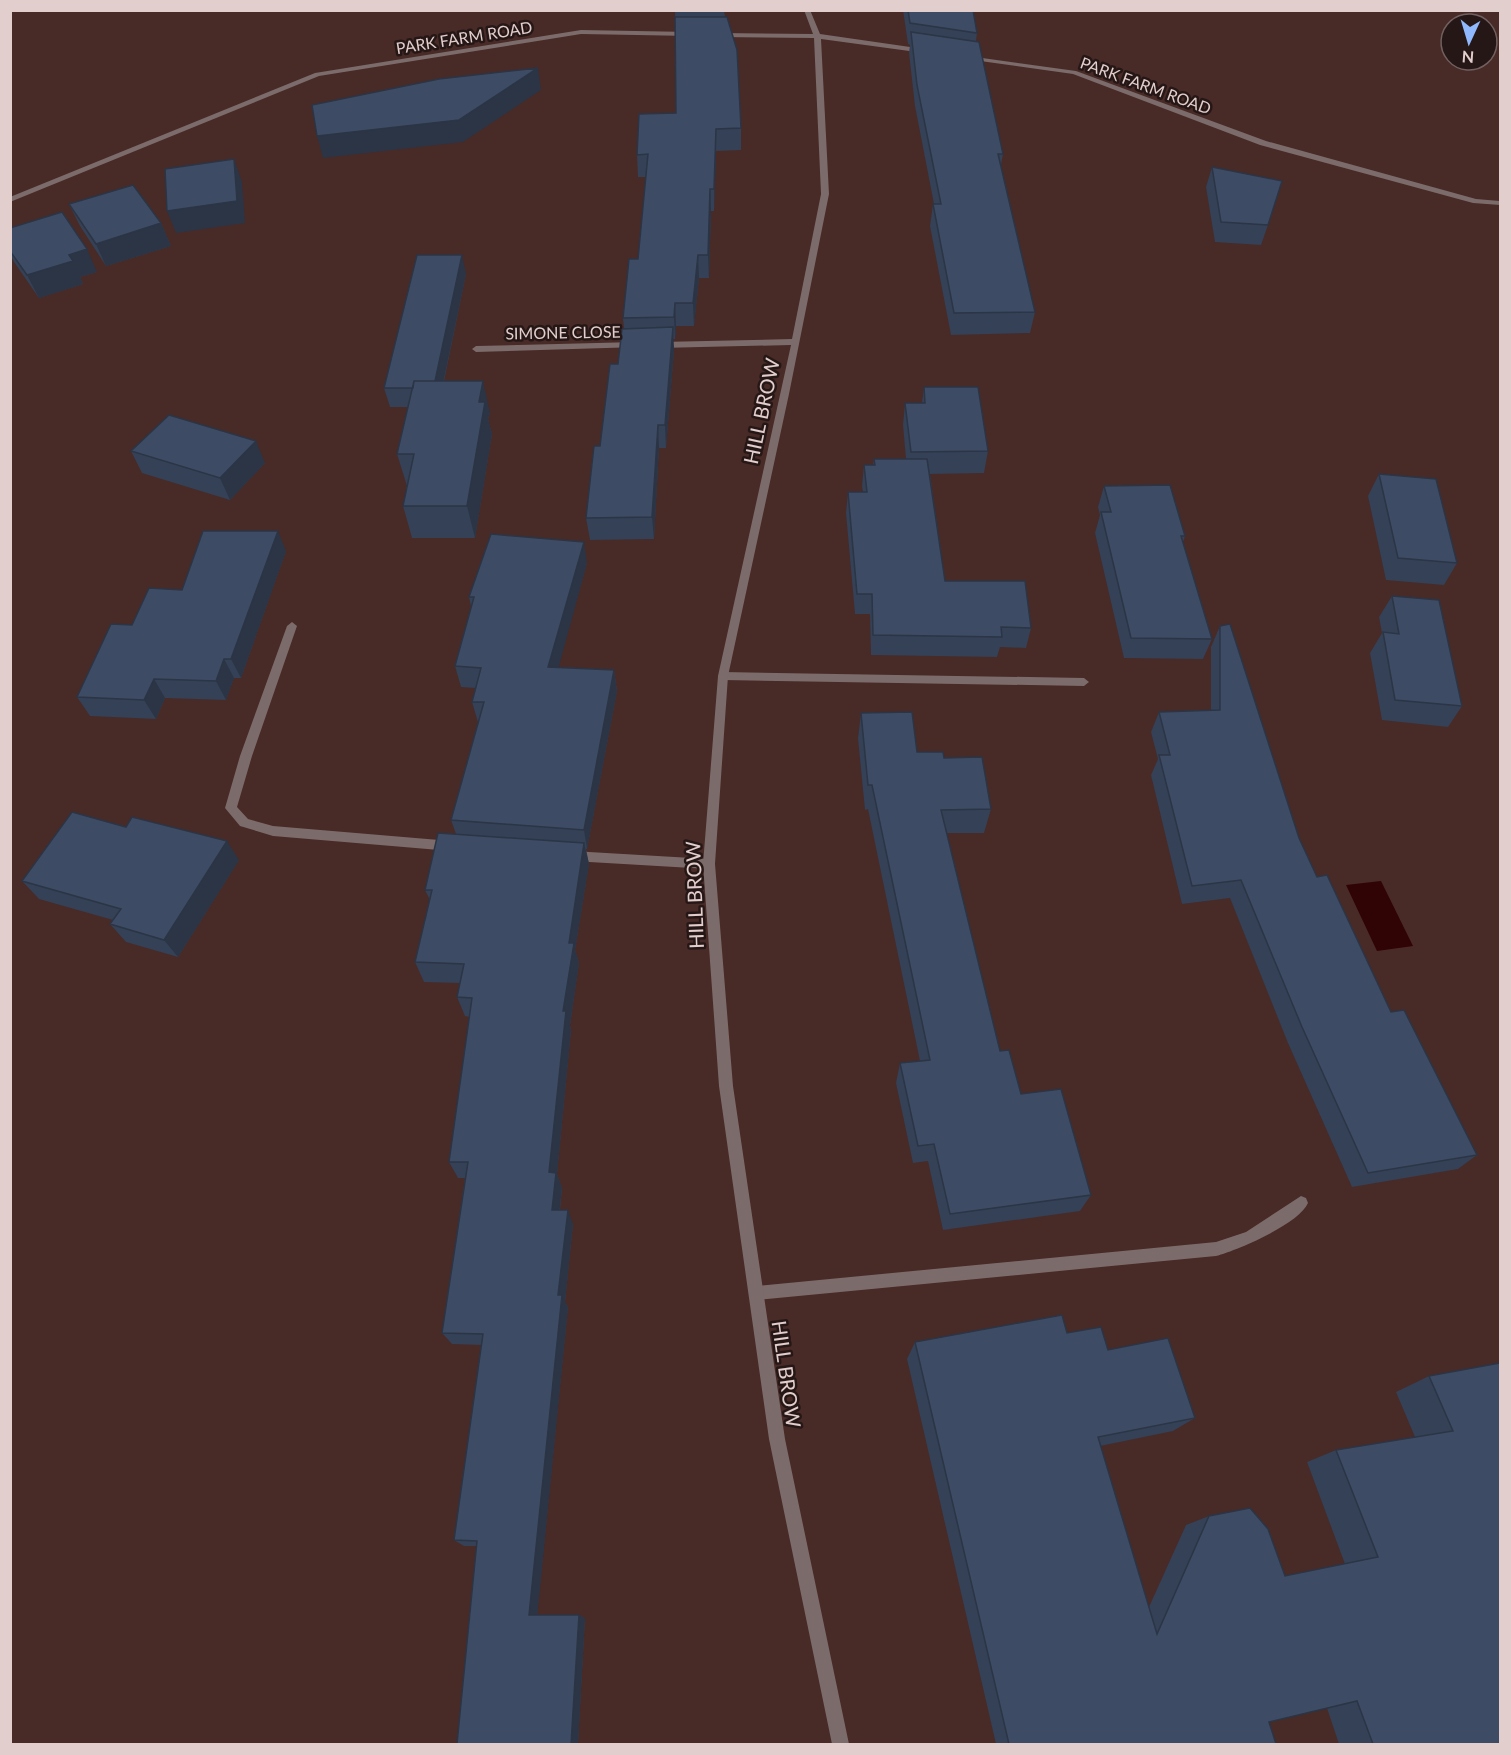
<svg xmlns="http://www.w3.org/2000/svg" width="1511" height="1755" viewBox="0 0 1511 1755" font-family="Lato,sans-serif">
<style>
.water{fill:#300305}
.lines{fill:none;stroke-linecap:round;stroke-linejoin:round}
.lane{fill:#7b6b6a;fill-rule:evenodd}
.street{fill:#7b6b6a;fill-rule:evenodd}
.wall{fill:#344156}
.shaded-wall{fill:#2b3546}
.building{fill:#3d4c64;stroke:#2b3546;stroke-width:1.5}
.labels{text-anchor:middle;dominant-baseline:central;stroke-width:5;stroke-linejoin:round;paint-order:stroke}
.far-street-label{font-size:16px;fill:#e2cecc;stroke:#251716}
.street-label{font-size:20px;fill:#e2cecc;stroke:#251716}
</style>
<rect width="100%" height="100%" fill="#482a27"/>
<!-- water -->
<path class="water" d="M1381,881L1413,946L1377,951L1346,885Z"/>
<g class="lines">
<!-- lane -->
<path class="lane" d="M292,622L297,626L252,756L237,807L248,819L273,826L451,841L455,843L457,846L455,849L451,851L273,836L240,826L225,808L240,756L287,626Z
M723,672L1084,678L1089,682L1084,686L723,680L718,676Z
M572,851L709,859L713,860L715,864L713,868L709,869L572,861L568,859L566,856L568,853Z
M1301,1196L1306,1198L1308,1203C1299,1224 1238,1250 1216,1256L756,1300L751,1298L749,1293L751,1288L756,1286L1216,1242L1246,1232Z"/>
<!-- street -->
<path class="street" d="M804,10H810L820,34L924,49L927,51L924,53L821,39L829,194L789,394L728,676L715,864L733,1086L785,1439L849,1744H832L769,1439L719,1086L703,864L718,676L791,345L660,348L656,345L660,342L792,339L821,194L814,38L718,37L715,35L718,33L813,34Z
M581,30L691,32L694,34L691,36L581,34L319,76L10,202V197L315,73Z
M968,56L1076,71L1266,141L1476,199L1500,201V205L1473,203L1260,145L1073,74L966,59L965,58Z
M636,342L640,345L639,347L476,352L472,349L476,346Z"/>
</g>
<!-- wall -->
<path class="wall" d="M675,10H724L725,17L741,128V150L716,151L714,211H711L709,278H699L694,326H676L675,339H673L674,350L666,448H659L654,539L590,540L586,518L600,446L618,364L624,329L623,318L638,259L646,177H638L637,155L676,113Z
M903,10H973L977,33L976,41L1003,154L1001,165L1035,312L1030,333L951,335L930,226L933,204H934L915,106L909,53L910,45L908,44Z
M1212,167L1268,225L1261,245L1215,242L1206,187Z
M69,204L161,223L171,246L106,266L80,226Z
M10,228L97,272L80,277L83,284L39,298L14,262L10,254Z
M466,274L444,381L490,413L488,419L492,434L475,538H412L403,506L407,486L397,454L408,407H390L384,388Z
M924,387L988,451L984,473L930,474L945,581L1031,628L1026,648L1000,647L997,657L871,655L870,614H855L846,513L848,492H863L862,486L864,465H873L874,459H906L903,425L905,403H922Z
M131,451L265,463L230,500L142,473Z
M1379,474L1457,563L1444,585L1386,580L1368,496Z
M1104,486L1185,536L1183,542L1212,639L1203,659L1124,658L1095,533L1100,515L1098,507Z
M286,551L241,678H234L226,700L165,698L156,719L90,716L77,697L132,625L182,590Z
M587,563L558,667L614,670L617,691L587,849H586L589,864L575,950L579,963L570,1025L571,1030L557,1174L562,1188L560,1210L573,1224L565,1302L568,1307L537,1615H579L585,1618L578,1744H457L477,1546H464L454,1540L481,1345L452,1344L442,1333L465,1178H458L449,1162L470,1017L465,1016L457,997L460,983L424,982L415,962L430,900L425,890L456,834L451,820L478,722L472,702L475,688L461,687L455,666L471,606L469,597Z
M1392,596L1462,706L1448,727L1382,720L1370,653L1382,633L1379,617Z
M1220,626L1299,838L1317,877L1391,1012L1477,1155L1458,1169L1352,1187L1288,1043L1230,898L1182,904L1151,775L1158,759L1151,732L1159,712L1211,710V647Z
M861,713L917,752L944,758L991,809L984,833H946L1000,1051L1021,1094L1091,1195L1080,1211L943,1230L928,1161L913,1163L896,1083L900,1063L920,1061L868,809L865,810L858,738Z
M239,860L178,957L126,942L110,924L113,920L39,899L22,881Z
M1067,1333L1195,1418L1173,1431L1100,1446L1149,1607L1186,1525L1209,1516L1285,1576L1345,1564L1307,1462L1336,1450L1415,1437L1396,1392L1429,1376L1500,1363V1744H1339L1327,1708L1269,1722L1276,1744H996L907,1359L915,1342Z"/>
<!-- shaded-wall -->
<path class="shaded-wall" d="M538,68L541,90L463,142L323,158L317,136Z
M716,129V151L714,211V189Z
M234,159L242,182L245,223L176,233L167,211Z
M710,189L711,211L709,278L708,255Z
M161,223L171,246L106,266L96,244Z
M87,249L97,272L80,277L83,284L39,298L27,275L69,255Z
M462,255L466,274L438,407L433,388Z
M698,255L699,278L694,326L693,303Z
M675,303L676,326L675,339L674,317Z
M673,327L674,350L666,448L665,425Z
M483,381L490,413L488,419L492,434L475,538L467,506L479,402Z
M658,425L659,448L654,539L652,517Z
M256,441L265,463L230,500L220,478Z
M278,531L286,551L241,678L231,659Z
M584,542L587,563L553,688L548,667Z
M224,659L234,678L226,700L216,681Z
M614,670L617,691L587,849L584,830Z
M154,679L165,698L156,719L144,700Z
M227,841L239,860L178,957L164,940Z
M584,843L589,864L575,950L579,963L570,1025L571,1030L557,1174L562,1188L558,1224L552,1210L549,1172L569,943Z
M568,1210L573,1224L565,1302L568,1307L537,1618L529,1615L558,1295Z
M579,1615L585,1618L578,1744H571Z"/>
<!-- building -->
<path class="building" d="M908,10H973L977,33L910,23Z
M675,17H727L737,50L741,128L716,129L714,189H710L708,255H698L693,303H675L674,317L623,318L629,259H638L648,154L637,155L639,114L676,113Z
M911,32L979,42L1003,154H998L1035,312L954,313L933,204H941L917,85Z
M538,68L459,120L317,136L312,105L439,79Z
M234,159L237,201L167,211L165,169Z
M1212,167L1282,181L1268,225L1221,222Z
M133,185L161,223L96,244L69,204Z
M62,212L87,249L69,255L73,261L27,275L10,251V228Z
M417,255H462L435,381H414L413,388H384Z
M673,327L665,425H658L652,517L586,518L594,446H600L610,364H618L622,329Z
M414,381H483L479,402H485L467,506H403L414,454H397Z
M924,387H978L988,451L911,452L905,403H925Z
M169,415L256,441L220,478L131,451Z
M874,459H927L945,581H1025L1031,628L1001,627L1002,637L873,635L872,594H857L848,492H867L864,465H875Z
M1379,474L1436,479L1457,563L1398,558Z
M1170,485L1185,536H1181L1212,639L1131,638L1101,512H1111L1104,486Z
M203,531H278L231,659H224L216,681L154,679L144,700L77,697L111,624L132,625L149,588L182,590Z
M491,534L584,542L548,667L614,670L584,830L451,820L484,702H472L481,668L455,666L474,597H469Z
M1392,596L1439,600L1462,706L1395,700L1383,632L1399,634Z
M1230,624L1299,838L1317,877L1327,875L1391,1012L1404,1010L1477,1155L1368,1173L1302,1027L1241,880L1192,886L1159,755H1170L1159,712L1220,710V626Z
M912,712L917,752H943L944,758L982,757L991,809L941,810L1000,1051L1009,1050L1021,1094L1061,1089L1091,1195L950,1214L934,1144L918,1146L900,1063L930,1060L872,785H868L861,713Z
M72,812L126,827L132,817L227,841L164,940L110,924L121,909L22,881Z
M438,833L584,843L569,943H574L563,1011H566L549,1172L556,1173L552,1210H568L558,1295H562L529,1615H579L571,1744H457L477,1541L454,1540L483,1334L442,1333L468,1162H449L472,998L457,997L464,964L415,962L432,890H425Z
M1062,1315L1067,1333L1101,1327L1108,1350L1168,1338L1195,1418L1098,1437L1157,1634L1209,1516L1250,1508L1268,1529L1285,1576L1378,1557L1336,1450L1453,1431L1429,1376L1500,1363V1744H1373L1357,1701L1269,1722L1276,1744H1009L915,1342Z"/>
<g class="labels">
<!-- far-street labels -->
<g class="far-street-label">
<text transform="translate(464 37) rotate(-9)">PARK FARM ROAD</text>
<text transform="translate(1146 85) rotate(20)">PARK FARM ROAD</text>
<text transform="translate(563 332) rotate(-1)">SIMONE CLOSE</text>
</g>
<!-- street labels -->
<g class="street-label">
<text transform="translate(761 411) rotate(-78)">HILL BROW</text>
<text transform="translate(694 895) rotate(-92)">HILL BROW</text>
<text transform="translate(787 1374) rotate(82)">HILL BROW</text>
</g>
</g>
<!-- border -->
<rect width="1511" height="1755" fill="none" stroke="#e2cecc" stroke-width="24"/>
<!-- north arrow -->
<g transform="translate(1469 42) rotate(184)"><circle r="28" fill="#251716" stroke="#71605f" stroke-width="1.5"/>
<path d="M0-4.5L10 22L0 15L-10 22Z" fill="#8fb8fd"/>
<text y="-9" font-size="16" font-weight="bold" text-anchor="middle" fill="#e2cecc">N</text>
</g>
</svg>
